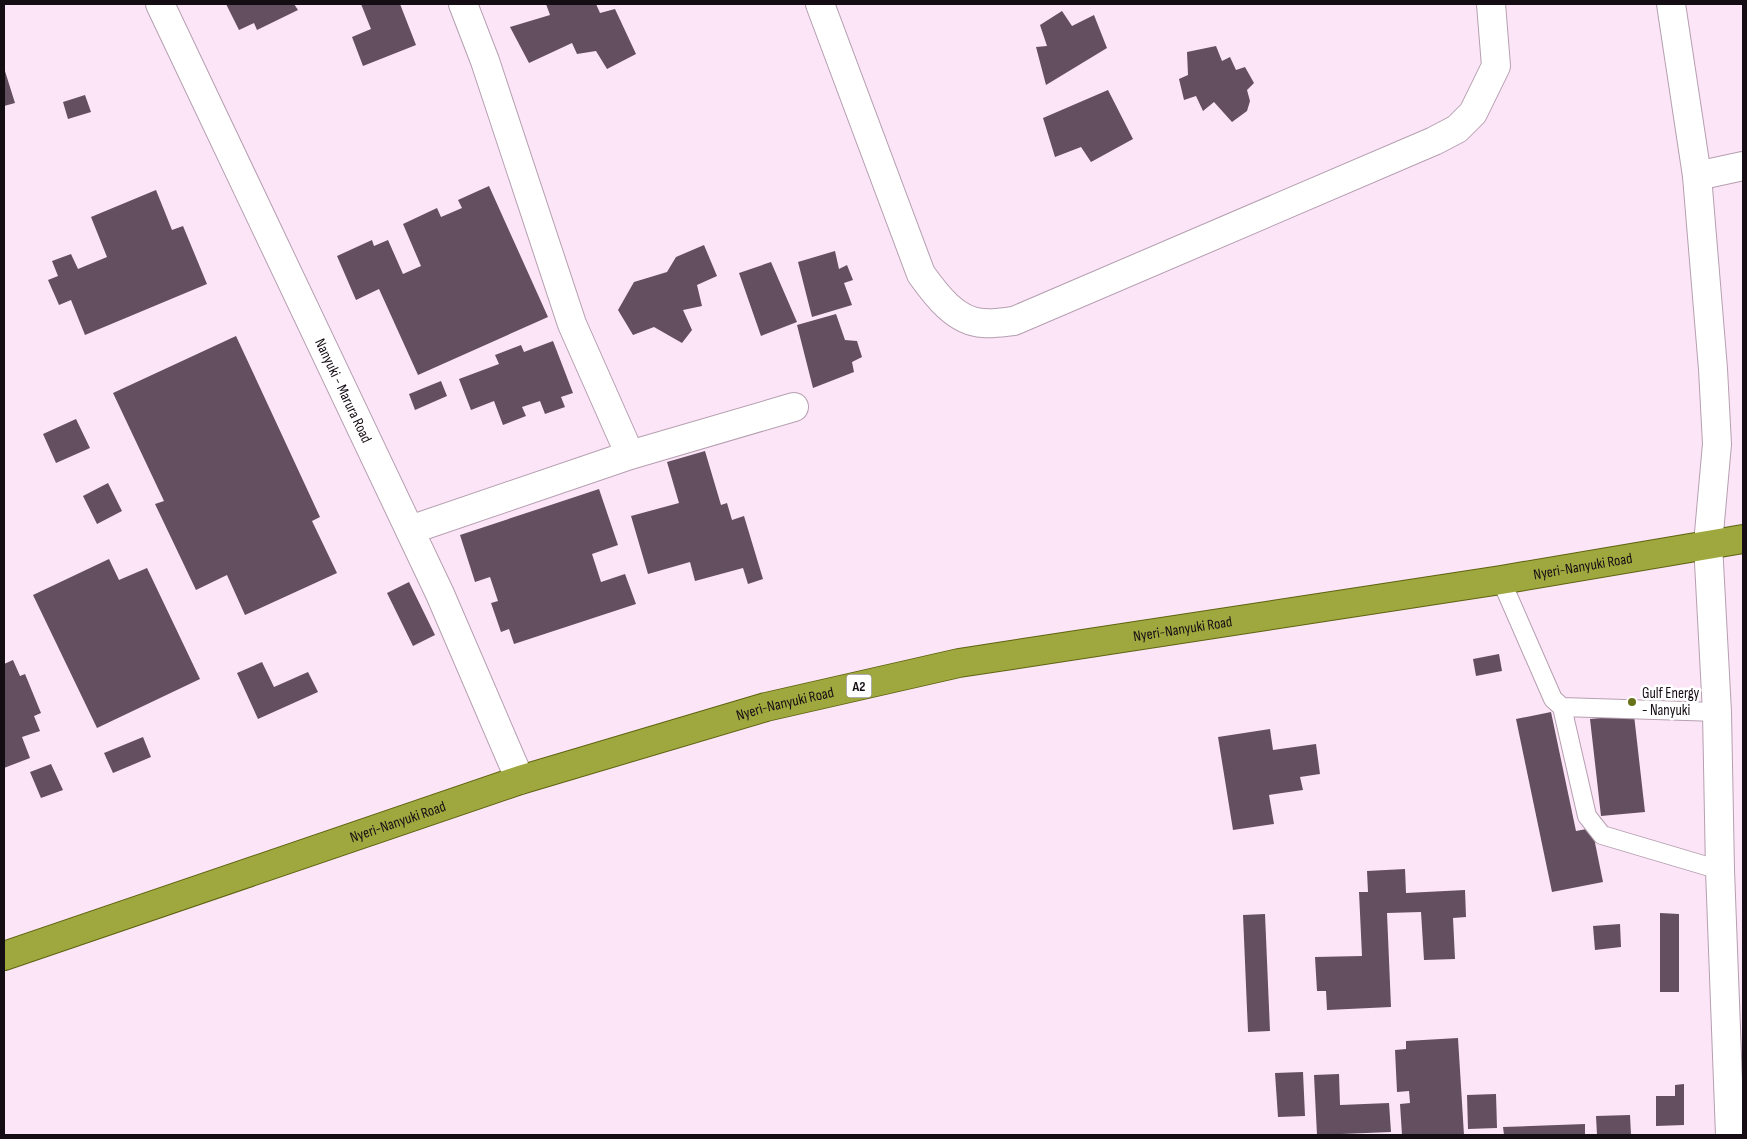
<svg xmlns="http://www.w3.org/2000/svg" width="1747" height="1139" viewBox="0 0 1747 1139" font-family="'Sofia Sans Condensed',sans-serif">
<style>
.building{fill:#634f5f}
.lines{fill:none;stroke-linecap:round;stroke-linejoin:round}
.service-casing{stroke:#b59fb0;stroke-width:20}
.minor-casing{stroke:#b59fb0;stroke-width:30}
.tertiary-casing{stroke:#b59fb0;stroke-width:30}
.trunk-casing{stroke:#5e6310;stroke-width:30}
.service{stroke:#fff;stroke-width:18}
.minor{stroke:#fff;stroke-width:28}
.tertiary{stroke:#fff;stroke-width:28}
.trunk{stroke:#9ea83e;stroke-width:28}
.poi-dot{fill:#69721a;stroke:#fff;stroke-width:2}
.labels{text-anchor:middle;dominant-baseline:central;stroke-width:5;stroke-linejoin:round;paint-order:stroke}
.shield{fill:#fff;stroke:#5b565a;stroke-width:1}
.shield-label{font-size:14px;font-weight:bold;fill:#150d14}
.street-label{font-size:15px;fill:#150d14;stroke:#fff}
.poi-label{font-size:15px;fill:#150d14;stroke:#fff;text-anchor:start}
</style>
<rect width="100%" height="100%" fill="#fce5f7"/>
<!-- building -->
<path class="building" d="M226,4H294L298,10L257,30L254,23L239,30Z
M361,4H400L416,45L363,66L352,37L371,29Z
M546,4H596L600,13L615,9L636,54L607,69L596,51L577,54L572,43L529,63L510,27L550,15Z
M1062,11L1072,26L1094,15L1107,48L1046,85L1036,47L1047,46L1040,25Z
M1216,46L1222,61L1230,57L1236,70L1245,67L1254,83L1247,90L1250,101L1247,111L1232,122L1214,102L1203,111L1196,96L1184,100L1179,79L1188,75L1187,52Z
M4,68L15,103L4,106Z
M1108,90L1133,139L1091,162L1081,147L1055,157L1043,118Z
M85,95L91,112L68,119L63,102Z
M489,186L548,317L418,375L379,289L356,300L337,256L372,240L374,246L388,240L403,274L421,266L403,224L437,208L441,217L462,208L458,200Z
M156,190L172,230L183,226L207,284L85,335L71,300L59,305L48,280L58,276L52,261L71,254L78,269L107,257L91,217Z
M704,245L717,276L697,285L702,306L683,310L692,330L682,343L654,327L633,335L618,310L634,282L667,272L676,257Z
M835,251L839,269L847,265L853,280L844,283L852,305L812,317L798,262Z
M771,262L797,322L761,336L739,273Z
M836,314L845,340L857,341L862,357L852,362L854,372L813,388L797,325Z
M236,336L320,517L312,521L337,573L245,615L227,575L196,590L155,504L164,501L113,393Z
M553,341L573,393L561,397L565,407L545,414L540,401L522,407L526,416L503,425L494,401L471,410L459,379L499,364L495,355L521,345L524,352Z
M441,381L447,396L415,410L409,394Z
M76,419L90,448L56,463L43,434Z
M705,451L721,505L727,503L732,520L744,516L763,579L748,584L743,568L695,581L690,562L648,574L631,516L679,503L667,462Z
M108,483L122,511L97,524L83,496Z
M599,489L618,545L592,554L601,582L625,574L636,604L514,644L509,629L501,632L491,603L498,601L490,577L475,582L460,535Z
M109,559L119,580L147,568L200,679L97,728L33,595Z
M409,582L435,635L413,646L387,593Z
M1499,654L1502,671L1476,676L1473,659Z
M13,660L20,676L25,674L41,713L34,716L40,731L22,737L30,758L4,768V664Z
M262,662L274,687L308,672L318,692L258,719L237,673Z
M1551,712L1576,831L1592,828L1603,882L1552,892L1516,719Z
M1634,715L1645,812L1601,816L1590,719Z
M1270,729L1273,750L1316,744L1320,774L1300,777L1303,790L1269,795L1274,824L1233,830L1218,737Z
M143,737L151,757L113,773L104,753Z
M51,764L63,790L41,798L30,772Z
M1405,869L1406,893L1465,890L1466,917L1453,918L1455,959L1424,960L1421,912L1387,913L1391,1007L1327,1010L1326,991H1317L1315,957L1362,956L1359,892H1368L1367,871Z
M1660,913L1679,914V992H1660Z
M1265,914L1270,1031L1248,1032L1243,915Z
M1620,924L1621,947L1595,950L1593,926Z
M1458,1038L1464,1135H1402L1400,1104L1410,1103L1409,1091L1397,1092L1395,1050L1406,1049V1041Z
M1303,1072L1305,1116L1278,1117L1275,1073Z
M1339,1074L1340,1105L1389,1103L1391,1132L1317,1135L1314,1075Z
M1684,1084V1125L1656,1126V1096H1675V1085Z
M1496,1094L1497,1128L1468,1129L1467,1095Z
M1630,1115L1631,1135H1597L1596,1116Z
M1585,1124V1135H1504L1503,1127Z"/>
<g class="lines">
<!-- service casing -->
<g class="service-casing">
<path id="service" d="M1501,580L1553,699L1562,707L1717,712
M1562,707L1587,816L1602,835L1720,870"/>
</g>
<!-- minor casing -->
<g class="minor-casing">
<path id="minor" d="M463,4L485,61L572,324L630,455
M820,4L921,274C936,295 956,322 983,323C993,324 1004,322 1014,321L1434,141L1457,129L1473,113L1496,66L1491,4
M1697,176L1743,166
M410,530L630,455L794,407"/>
</g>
<!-- tertiary casing -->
<g class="tertiary-casing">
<g id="tertiary">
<path id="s1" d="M160,4L440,594L520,780"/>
<path d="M1671,4L1697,176L1713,369L1717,444L1708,544L1717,712L1720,870L1730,1135"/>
</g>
</g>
<!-- trunk casing -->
<g class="trunk-casing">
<g id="trunk">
<path id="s2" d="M4,956L520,780L766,707L959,663L1501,580L1743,539"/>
</g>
</g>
<!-- service -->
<use href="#service" class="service"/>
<!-- minor -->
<use href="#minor" class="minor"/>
<!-- tertiary -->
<use href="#tertiary" class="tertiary"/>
<!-- trunk -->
<use href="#trunk" class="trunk"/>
</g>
<!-- markers -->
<circle class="poi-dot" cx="1632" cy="702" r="5"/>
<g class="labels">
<!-- shield labels -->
<rect class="shield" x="846.5" y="674.5" width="25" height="23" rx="4"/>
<g class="shield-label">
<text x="859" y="686">A2</text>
</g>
<!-- street labels -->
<g class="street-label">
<text stroke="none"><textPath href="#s1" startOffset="428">Nanyuki - Marura Road</textPath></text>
<text stroke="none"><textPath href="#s2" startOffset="1631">Nyeri-Nanyuki Road</textPath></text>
<text stroke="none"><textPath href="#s2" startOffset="1226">Nyeri-Nanyuki Road</textPath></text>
<text stroke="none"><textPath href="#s2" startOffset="821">Nyeri-Nanyuki Road</textPath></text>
<text stroke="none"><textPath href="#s2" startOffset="416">Nyeri-Nanyuki Road</textPath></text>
</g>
<!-- poi labels -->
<g class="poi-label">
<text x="1642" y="693">Gulf Energy<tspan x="1642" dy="17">- Nanyuki</tspan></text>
</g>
</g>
<!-- border -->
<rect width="1747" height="1139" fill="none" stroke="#150d14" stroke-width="10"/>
</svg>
